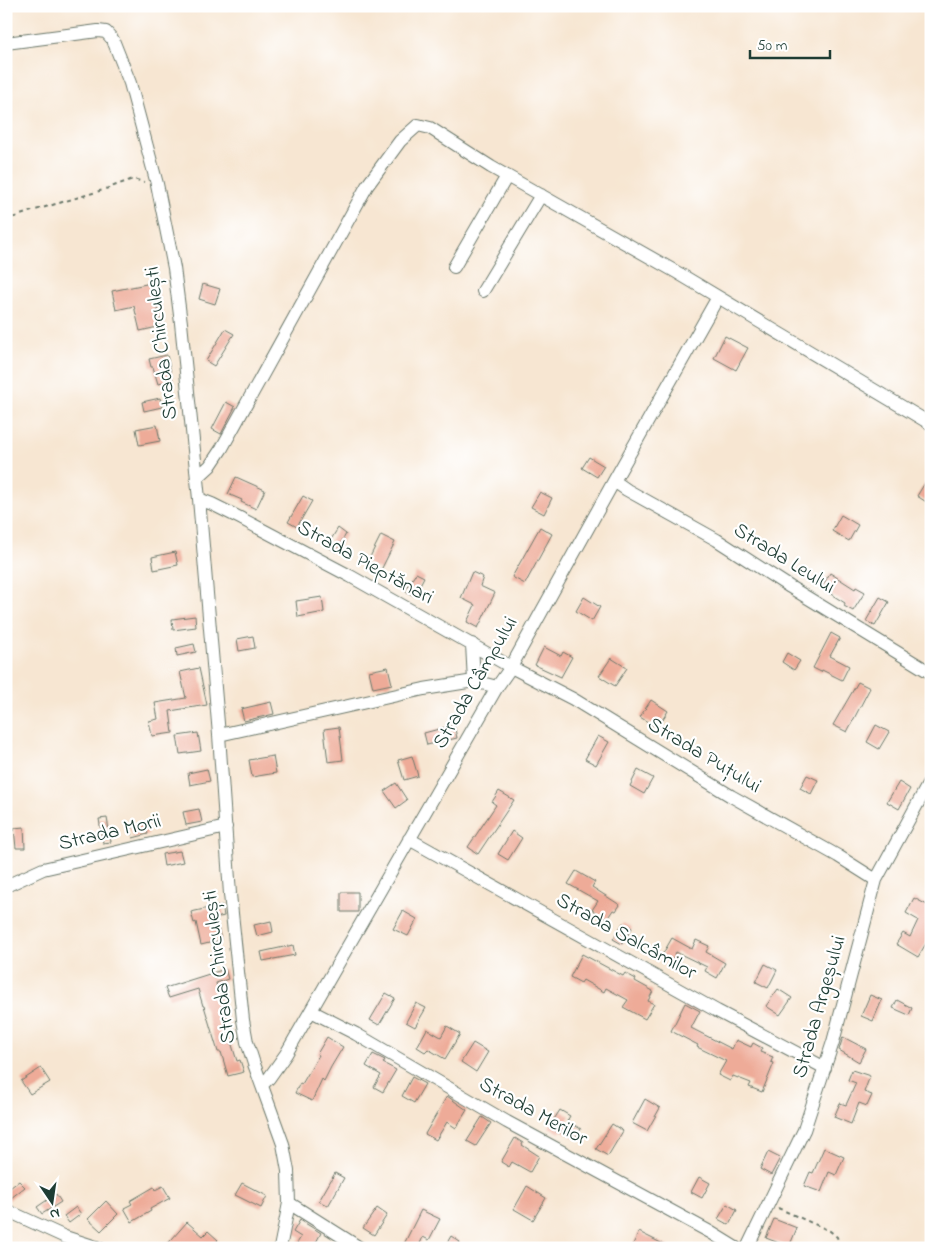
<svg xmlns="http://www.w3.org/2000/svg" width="937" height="1254" viewBox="0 0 937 1254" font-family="'Indie Flower',sans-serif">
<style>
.building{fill:#eeab98}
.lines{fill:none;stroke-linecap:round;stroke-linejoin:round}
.street-casing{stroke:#6b786b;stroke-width:14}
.path{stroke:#6b786b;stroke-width:2;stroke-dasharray:4 4;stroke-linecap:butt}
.street{stroke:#fff;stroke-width:12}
.labels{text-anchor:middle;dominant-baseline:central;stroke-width:4.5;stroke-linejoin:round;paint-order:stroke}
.street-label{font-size:21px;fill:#1f3d34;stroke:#fff}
</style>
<rect width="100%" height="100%" fill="#fff"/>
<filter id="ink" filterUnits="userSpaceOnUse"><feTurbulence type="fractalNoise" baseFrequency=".02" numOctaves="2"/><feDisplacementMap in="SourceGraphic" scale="10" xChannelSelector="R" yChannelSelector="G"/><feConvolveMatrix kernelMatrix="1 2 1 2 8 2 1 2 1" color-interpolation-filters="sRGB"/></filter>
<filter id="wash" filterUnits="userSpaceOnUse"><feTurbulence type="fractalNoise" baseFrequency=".0096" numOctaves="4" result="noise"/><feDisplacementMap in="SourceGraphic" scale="20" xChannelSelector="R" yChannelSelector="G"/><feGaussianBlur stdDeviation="1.12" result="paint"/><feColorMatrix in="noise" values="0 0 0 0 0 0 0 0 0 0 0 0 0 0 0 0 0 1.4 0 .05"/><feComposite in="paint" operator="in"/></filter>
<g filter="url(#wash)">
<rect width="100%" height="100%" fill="#f7e6d2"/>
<g id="blocks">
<!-- building -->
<path class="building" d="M156,282L160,300L155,301L162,326L140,331L134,306L116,310L112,291Z
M203,284L220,289L215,304L199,299Z
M225,329L234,334L214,366L206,361Z
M725,336L748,348L736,370L714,358Z
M167,355L173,381L158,384L153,367H151L149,359Z
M160,398L162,407L144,411L142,402Z
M226,402L235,407L221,434L212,429Z
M157,425L160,441L139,445L136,429Z
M589,457L604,466L597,477L582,468Z
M931,473V505L917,496Z
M236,477L265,490L256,509L241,502L242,500L228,494Z
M540,492L552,498L544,514L531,507Z
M303,496L312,501L297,527L288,522Z
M841,515L858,525L849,541L832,531Z
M540,527L552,534L525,584L512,577Z
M338,528L346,534L336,552L327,546Z
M381,535L395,542L381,570L367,563Z
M175,552L178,565L154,570L152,557Z
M472,572L483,577L480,586L495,593L478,628L467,622L475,605L461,598Z
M416,573L424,577L414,596L405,591Z
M830,573L855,589L856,587L865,592L853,611L844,606L845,603L821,588Z
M322,597L324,612L298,617L296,601Z
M584,597L600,607L592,621L576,611Z
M880,597L889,602L875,626L866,621Z
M195,616L196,627L173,630L172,619Z
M831,633L840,638L830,656L849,666L842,680L822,670L821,672L813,668Z
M253,636L255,648L239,651L237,639Z
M194,644L196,652L177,656L176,648Z
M544,647L561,656L563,652L572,657L561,677L535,665Z
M787,653L800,661L794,670L782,662Z
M611,658L627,668L615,686L599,676Z
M388,667L392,684L373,688L369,671Z
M199,668L207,705L170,711L173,733L152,736L149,721L158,719L155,703L186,698L180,672Z
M858,682L870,688L847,732L833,725Z
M651,700L668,711L657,728L640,717Z
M271,702L274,714L244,721L241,709Z
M454,725L457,738L427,745L424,733Z
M876,725L889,732L879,749L867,742Z
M339,727L343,760L328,762L324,729Z
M198,733L201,751L180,754L177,736Z
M598,736L609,742L596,765L585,759Z
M273,756L276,773L252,777L249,760Z
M412,756L418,776L404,780L398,760Z
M207,769L210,781L190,785L188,773Z
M638,770L653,778L644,794L630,786Z
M807,775L818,780L811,794L800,788Z
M899,782L910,789L899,809L887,802Z
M396,783L407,800L396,808L384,791Z
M499,791L514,800L478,854L468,847L496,805L492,802Z
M199,809L202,822L186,825L183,812Z
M107,818L111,842L103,843L99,819Z
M145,824L148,834L133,838L130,828Z
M24,827L25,848H16L14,828Z
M512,831L522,838L508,860L498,854Z
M180,851L183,862L164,866L162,854Z
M576,871L595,882L592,887L620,905L616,911L613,910L607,919L592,910L598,901L568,884Z
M341,892H358V912H341Z
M914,898L931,907V935L918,957L896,944L903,933L910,937L918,920L906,913Z
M222,905L224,916L216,918L221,940L201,945L196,922L194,923L191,912Z
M403,911L417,919L408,936L393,929Z
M271,921L273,932L257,936L254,925Z
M623,923L632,928L622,944L613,939Z
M672,938L692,949L696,940L709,946L706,952L725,963L717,978L705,971L707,967L676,952L671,962L661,957Z
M293,945L295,955L263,961L261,952Z
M582,954L623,976L625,973L636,979L635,981L653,991L648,1001L654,1004L645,1019L623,1007L628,1000L606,988L604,992L583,980L581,983L570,977Z
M765,964L777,970L768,988L756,982Z
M225,969L228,979L216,983L228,1025L226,1026L237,1061L240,1060L244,1072L228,1076L221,1052H218L204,1006H203L198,989L169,998L165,988Z
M778,989L792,998L780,1015L766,1006Z
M386,993L395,998L379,1025L370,1020Z
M870,995L882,1000L873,1021L861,1016Z
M897,1000L912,1008L909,1015L893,1008Z
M416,1003L426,1008L415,1027L406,1022Z
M685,1003L700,1011L691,1028L732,1049L736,1040L751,1047L753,1043L762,1048L760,1052L773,1057L771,1062L774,1063L762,1092L749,1087L751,1083L733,1076L730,1081L718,1075L726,1061L697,1047L698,1045L671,1031Z
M447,1026L460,1034L445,1059L428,1049L425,1052L417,1047L427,1029L441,1037Z
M327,1037L343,1047L331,1067L324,1081L322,1079L312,1101L295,1093L300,1083L302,1084L319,1055L317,1054Z
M843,1037L866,1049L859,1062L839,1050Z
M473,1043L488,1052L476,1072L461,1062Z
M373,1054L385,1060L383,1063L396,1070L383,1092L374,1087L381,1075L366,1066Z
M41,1068L50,1082L30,1094L21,1081Z
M852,1070L870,1076L864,1092L872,1095L867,1106L859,1103L851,1124L834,1117L840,1103L846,1105L856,1083L848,1080Z
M412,1077L425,1084L414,1103L402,1096Z
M447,1096L467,1110L456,1128L447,1122L436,1140L425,1134Z
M645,1099L660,1108L647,1131L632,1123Z
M560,1110L570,1116L567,1121L581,1129L575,1138L561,1130L560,1133L549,1127Z
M482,1117L491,1123L476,1146L467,1141Z
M612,1124L623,1131L608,1156L596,1149Z
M515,1138L523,1143L522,1145L539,1156L530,1172L512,1162L509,1167L501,1162Z
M824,1148L844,1157L836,1175L829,1172L821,1192L804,1186L810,1172L813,1173Z
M768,1152L780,1158L771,1175L760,1169Z
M335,1173L344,1178L328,1206L319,1201Z
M699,1177L710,1183L702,1198L691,1192Z
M19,1181L25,1187L6,1202V1191Z
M242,1183L267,1196L261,1208L235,1195Z
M163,1186L170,1198L150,1209L151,1211L132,1222L124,1208L132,1204L130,1201L154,1187L155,1190Z
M527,1186L546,1198L533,1220L514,1209Z
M56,1194L61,1202L42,1214L37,1207Z
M106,1201L118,1214L101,1231L88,1219Z
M727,1204L737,1210L729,1225L718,1219Z
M76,1207L81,1214L69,1223L64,1216Z
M377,1208L387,1215L374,1235L363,1228Z
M421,1210L440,1219L429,1240L423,1237L418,1248H402Z
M774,1219L797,1228L789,1247L766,1238Z
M300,1220L321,1233L313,1248H294L301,1237L293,1232Z
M187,1222L203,1236L208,1231L218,1240L210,1248H164Z
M639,1232L671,1248H631Z
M451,1236L460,1242L457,1248H444Z"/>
</g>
</g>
<g filter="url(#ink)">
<use href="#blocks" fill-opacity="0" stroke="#6b786b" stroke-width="1"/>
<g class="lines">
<!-- street casing -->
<g class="street-casing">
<path id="street" d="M6,43L98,31L106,32L113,40L130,83L157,184L174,268L181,323L199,499L219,735L230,894L243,1020L247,1042L254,1064L283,1144L288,1171L289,1203L280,1248
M454,267L507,176
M483,291L541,195
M197,478L210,466L222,448L367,186L400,141L418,125L430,128L491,167L678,273L931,424
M614,481L627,490L717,540L790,587L931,673
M199,499L212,504L240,518L350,576L511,667L573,699L731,796L838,856L876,880
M472,644L474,681
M219,735L424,689L474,681L497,687
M409,839L717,1011L825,1068
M6,886L43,869L226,827
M311,1011L356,1034L507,1122L710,1232L736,1248
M262,1085L269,1078L286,1054L497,687L511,667L614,481L718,297
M289,1203L360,1248
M6,1210L65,1237L99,1248
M747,1248L804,1130L833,1042L876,880L931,779"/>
</g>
<!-- path -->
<path class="path" d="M6,220L32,211L103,190L133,179L144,182
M778,1208L830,1231L837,1237L840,1248"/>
<!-- street -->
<use href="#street" class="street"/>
</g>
</g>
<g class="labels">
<!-- street labels -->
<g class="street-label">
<text transform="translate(162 343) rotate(-97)">Strada Chirculești</text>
<text transform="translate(784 559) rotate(32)">Strada Leului</text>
<text transform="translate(365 563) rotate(29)">Strada Pieptănari</text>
<text transform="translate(476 683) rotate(-60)">Strada Câmpului</text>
<text transform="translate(704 756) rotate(31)">Strada Puțului</text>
<text transform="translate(110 833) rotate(-13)">Strada Morii</text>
<text transform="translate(626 937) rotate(29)">Strada Salcâmilor</text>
<text transform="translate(220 967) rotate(-97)">Strada Chirculești</text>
<text transform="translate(820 1007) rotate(-74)">Strada Argeșului</text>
<text transform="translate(533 1112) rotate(29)">Strada Merilor</text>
</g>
</g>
<!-- margin -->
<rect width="937" height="1254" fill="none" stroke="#fff" stroke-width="25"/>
<!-- north arrow -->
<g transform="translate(52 1202) rotate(167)" stroke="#ffffff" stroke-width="4" paint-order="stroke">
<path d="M0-4L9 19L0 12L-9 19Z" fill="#1f3d34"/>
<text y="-8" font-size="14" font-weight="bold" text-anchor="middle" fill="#1f3d34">N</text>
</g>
<!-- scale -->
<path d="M750 50v8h80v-8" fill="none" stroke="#1f3d34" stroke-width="2.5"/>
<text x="757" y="50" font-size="15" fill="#1f3d34" stroke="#ffffff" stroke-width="4" paint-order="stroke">50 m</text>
</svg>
